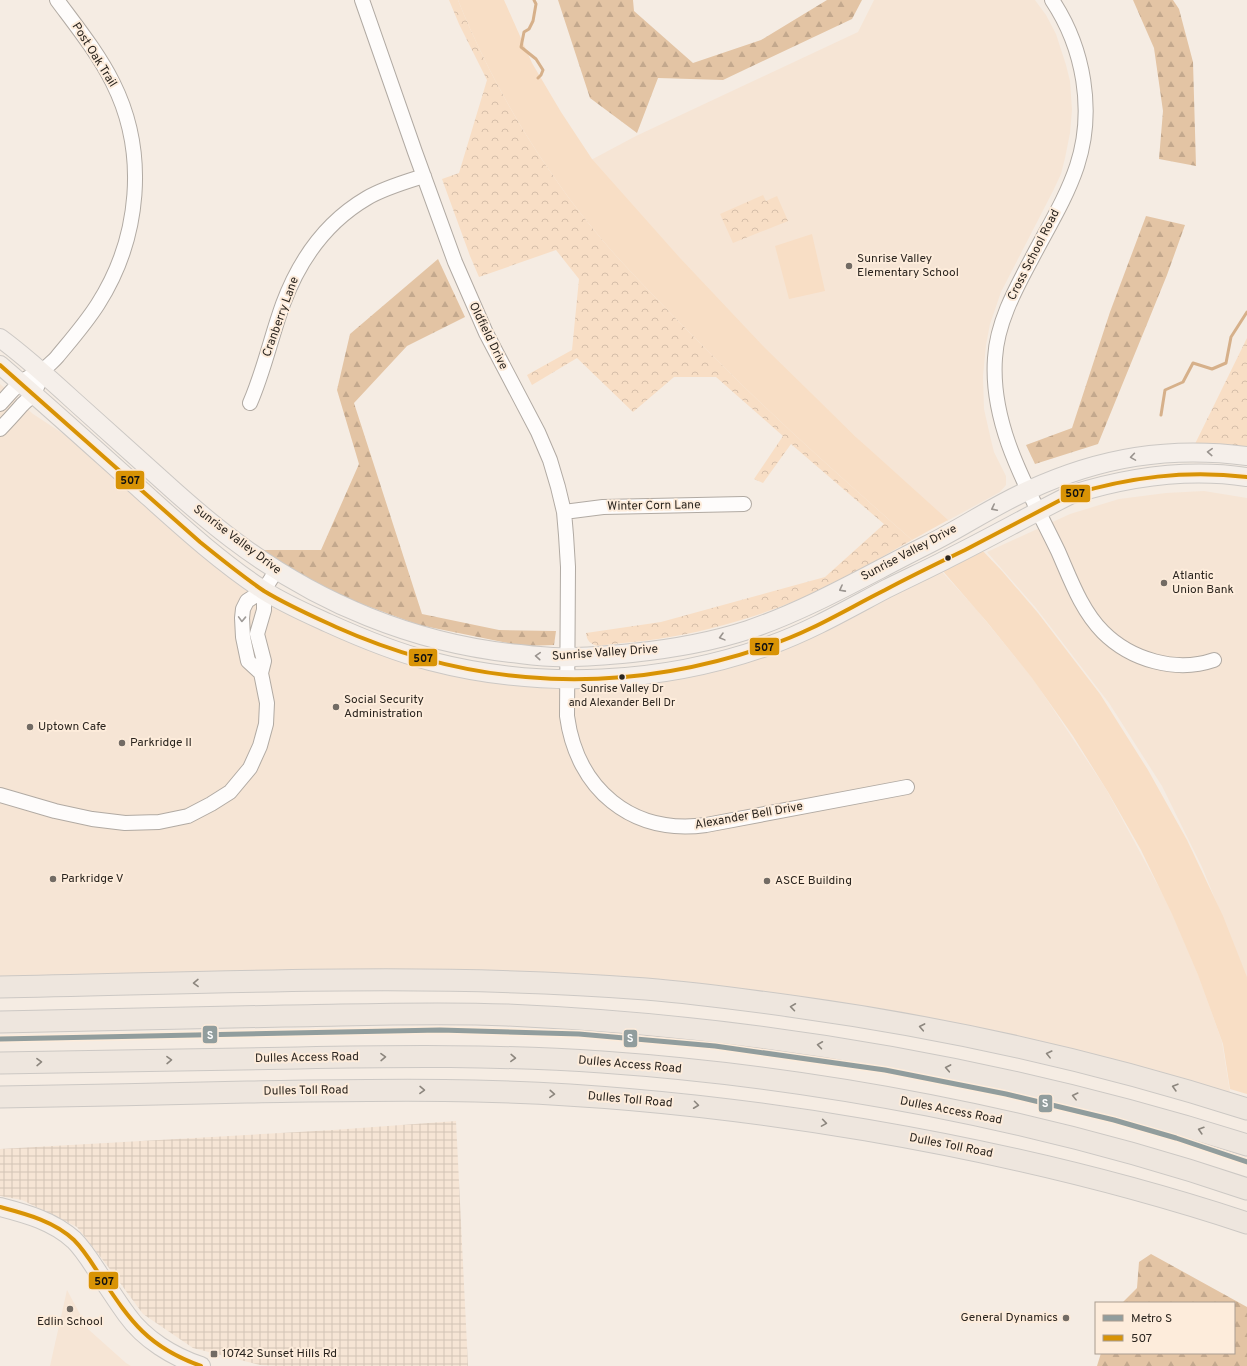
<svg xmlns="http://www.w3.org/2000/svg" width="1247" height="1366" viewBox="0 0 1247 1366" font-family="Overpass,sans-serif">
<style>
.built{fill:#f6e5d5}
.industrial{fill:url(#industrial-grid)}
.green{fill:#f8dec5}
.forest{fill:url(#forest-firs)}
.park{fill:url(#park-crowns)}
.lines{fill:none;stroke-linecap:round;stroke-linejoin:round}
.stream{stroke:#d6b08a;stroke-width:3}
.minor-casing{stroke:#b1aaa3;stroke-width:16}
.major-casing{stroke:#ccc8c4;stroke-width:20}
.highway-casing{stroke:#ccc8c4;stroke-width:23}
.minor{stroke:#fefcfb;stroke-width:14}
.major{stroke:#f5efea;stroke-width:18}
.highway{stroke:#eee6de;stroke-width:21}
.bus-1-casing{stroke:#fdecdb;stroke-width:7}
.bus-1{stroke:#d89305;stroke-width:4}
.metro-1-casing{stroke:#fdecdb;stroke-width:8}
.metro-1{stroke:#919d9d;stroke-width:5}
.oneway{stroke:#9a948f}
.oneway2{stroke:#9f9b98}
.oneway3{stroke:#8c867e}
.poi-dot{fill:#726b64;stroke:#fdecdb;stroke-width:1.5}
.bus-dot{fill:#2b251f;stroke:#fdecdb;stroke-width:1.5}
.labels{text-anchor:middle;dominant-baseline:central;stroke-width:4;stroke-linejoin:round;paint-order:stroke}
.bus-label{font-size:11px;fill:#2b251f;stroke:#fdecdb}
.street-label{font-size:12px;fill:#2b251f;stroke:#fdecdb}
.poi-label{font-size:12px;fill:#2b251f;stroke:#fdecdb;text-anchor:start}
.line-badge{stroke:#fdecdb;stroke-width:1.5}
.badge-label{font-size:11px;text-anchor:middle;font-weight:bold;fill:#fff}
.pale-badge-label{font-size:11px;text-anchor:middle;font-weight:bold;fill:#111}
</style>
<defs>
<pattern id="industrial-grid" width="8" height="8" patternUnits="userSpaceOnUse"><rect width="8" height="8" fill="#f6e5d5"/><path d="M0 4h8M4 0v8" fill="none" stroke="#d3c4b6"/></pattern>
<pattern id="forest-firs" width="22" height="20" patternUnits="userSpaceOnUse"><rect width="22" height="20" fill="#e3c4a4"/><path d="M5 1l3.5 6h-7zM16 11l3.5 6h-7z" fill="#c3a88d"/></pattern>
<pattern id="park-crowns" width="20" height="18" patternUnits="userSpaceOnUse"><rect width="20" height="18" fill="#f8dec5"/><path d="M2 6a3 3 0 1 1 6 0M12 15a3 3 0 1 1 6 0" fill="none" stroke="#d5bea9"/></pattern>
</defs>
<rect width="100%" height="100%" fill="#f5ece3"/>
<!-- built -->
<path class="built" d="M874,0H1035L1046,15L1056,34L1066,65L1070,81L1072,110L1070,133L1065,158L1061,174L1053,191L1001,292L990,324L986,345L983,376L984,409L991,440L994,452L1006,476V485L1000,492L947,521L900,479L762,347L675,256L591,160L636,136L858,32Z
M0,384L33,414L82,446L248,579L453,668L615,678L730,658L934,563L976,609L1034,680L1106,789L1170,908L1199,977L1222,1042L1232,1105L1104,1068L707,995L0,978Z
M1204,491L1247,498V978L1202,867L1162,786L1109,703L1036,608L987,552L1070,514L1119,499L1166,493Z
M67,1290L88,1329L126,1363L131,1366H50Z"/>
<!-- industrial -->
<path class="industrial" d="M456,1121L468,1366H277L260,1365L193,1348L143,1314L106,1264L77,1227L22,1200L0,1196V1149L333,1130Z"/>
<!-- green -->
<path class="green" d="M458,0H504L532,63L561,112L592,159L680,258L765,348L856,437L948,520L912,540C837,474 762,407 692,335C657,299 621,264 590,225C536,158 490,80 458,0Z
M812,234L825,291L789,299L775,246Z
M981,549L1002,571L1038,613L1100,694L1148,770L1187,840L1223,916L1247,977V1094L1230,1089L1223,1044L1198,975L1172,914L1141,850L1108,792L1073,736L1032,678L987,622L942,570Z"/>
<!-- forest -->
<path class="forest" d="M558,0H633L634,11L693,63L761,40L827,0H862L852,19L723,80L658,78L637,133L590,98Z
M1133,0H1173L1179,9L1193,62L1196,166L1159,159L1163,111L1154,48Z
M1146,216L1185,225L1167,275L1098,444L1035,464L1026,445L1072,428L1110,312Z
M438,259L465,317L407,346L354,403L422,614L499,630L556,631L554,645L522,646L419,625L337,595L261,550H321L359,464L337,390L350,334Z
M1151,1254L1247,1307V1366H1097L1101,1353H1234V1303H1122L1137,1288L1139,1262Z"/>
<!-- park -->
<path class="park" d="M449,0H458C490,80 536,158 590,225C621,264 657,299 692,335C762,407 837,474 912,540C883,556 854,574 824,588C772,613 715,630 658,639C638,642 618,643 598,646C590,644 587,641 586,633L661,622L825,577L884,524L791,444L763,483L754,479L783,436L716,377H674L633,412L577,358L532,385L527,375L572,350L579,279L556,250L479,277L470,256L442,179L459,173L487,80L459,24Z
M763,195L766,201L777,196L788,221L733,243L720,214Z
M1247,338V450L1193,448Z"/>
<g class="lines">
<!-- stream -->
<path class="stream" d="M534,0L536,4L533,21L529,29L524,32L521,47L536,59L543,70L541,75L538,78
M1161,415L1165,390L1183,382L1193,363L1212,369L1226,363L1231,337L1247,312"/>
<!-- minor casing -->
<g class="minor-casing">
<path id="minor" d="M362,0L415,152L455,262L486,333L538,432L550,460L558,487L564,512L566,535L568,567L567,716C577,789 631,835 706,825L907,787
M1052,0C1084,48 1095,111 1077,166C1066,199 1047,229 1031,260C1015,290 997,323 995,358C990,427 1029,491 1058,551C1070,578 1081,610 1103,632C1131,660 1176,673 1214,660
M250,403C264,371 271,337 283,304C299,261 326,222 367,198C384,188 405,182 424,176
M0,404C14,389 22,377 42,372
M0,429C8,421 15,413 22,405C26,401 30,398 33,394C38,388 39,379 43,372C46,366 53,362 57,357C71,340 86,323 98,304C140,238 148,153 113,83C98,53 77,27 57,0
M564,512L603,507L744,504
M261,673L248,661L243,637L242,618L243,609L247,601L264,590L276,571
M0,795L55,811L92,819L125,823L159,822L188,816L211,804L230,792L250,768L260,746L266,724L267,703L261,673L264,661L257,634L264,610V590"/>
</g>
<!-- major casing -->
<g class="major-casing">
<path id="major" d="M0,338C26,357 50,379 74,401C104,428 133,454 163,481C185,501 208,521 232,539C316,603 415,644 520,654C536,656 553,658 569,657C590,657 611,655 632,653C671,649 711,642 748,630C810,609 867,575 925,546C960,529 993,506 1029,490C1101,457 1169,446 1247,456
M0,365C48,406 94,448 141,490C180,525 219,561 263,590C283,603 306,613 328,623C361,638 395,652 430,661C541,690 664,684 771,645C812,630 848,609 886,589C908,578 930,568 951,557C991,537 1030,515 1070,495C1127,477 1187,468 1247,477
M0,1207C27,1214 53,1221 74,1240C85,1251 93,1265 101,1277C110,1290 118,1303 127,1315C144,1339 173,1357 201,1366"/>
</g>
<!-- highway casing -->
<g class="highway-casing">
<path id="highway" d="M0,987C215,983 431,972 646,989C696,993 747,1000 797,1007C949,1028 1100,1062 1247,1109
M0,1022C95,1020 190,1018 285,1016C359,1015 433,1012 507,1015C759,1026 1006,1069 1247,1145
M0,1063C99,1061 199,1060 298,1058C399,1056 501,1055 602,1062C817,1077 1043,1120 1247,1189
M0,1097C82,1096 165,1094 247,1092C323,1091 399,1089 475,1091C606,1094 736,1108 866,1130C995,1152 1123,1182 1247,1223"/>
</g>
<!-- minor -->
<use href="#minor" class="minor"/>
<!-- major -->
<use href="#major" class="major"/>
<!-- highway -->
<use href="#highway" class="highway"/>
<!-- bus-1 casing -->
<g class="bus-1-casing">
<path id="bus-1" d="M0,365L200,542C221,559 242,576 264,591C287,605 312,616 336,627C477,690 624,696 770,645C810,632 847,609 885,590C911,576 938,563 965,550C1000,532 1035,513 1070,495C1130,477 1185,470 1247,477
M0,1207C26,1214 54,1221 74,1240C85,1251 93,1265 101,1277C131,1322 148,1347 201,1366"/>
</g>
<!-- bus-1 -->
<use href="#bus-1" class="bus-1"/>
<!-- metro-1 casing -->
<g class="metro-1-casing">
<path id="metro-1" d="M0,1039L440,1030L579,1034L715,1046L885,1070L1006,1094L1114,1120L1176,1138L1247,1162"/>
</g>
<!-- metro-1 -->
<use href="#metro-1" class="metro-1"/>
</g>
<!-- one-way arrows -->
<defs><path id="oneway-chevron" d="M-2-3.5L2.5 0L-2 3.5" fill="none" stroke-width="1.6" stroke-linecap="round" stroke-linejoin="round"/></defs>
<g class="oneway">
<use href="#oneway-chevron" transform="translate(1210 452) rotate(-177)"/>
<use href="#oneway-chevron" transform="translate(1133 457) rotate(171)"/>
<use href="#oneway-chevron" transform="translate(994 508) rotate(153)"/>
<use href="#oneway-chevron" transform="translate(842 589) rotate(152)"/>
<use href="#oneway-chevron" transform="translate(722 637) rotate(165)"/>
<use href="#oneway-chevron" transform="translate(538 656) rotate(-176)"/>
</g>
<use class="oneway2" href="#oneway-chevron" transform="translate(242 619) rotate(92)"/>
<g class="oneway3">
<use href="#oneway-chevron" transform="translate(196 983) rotate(179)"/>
<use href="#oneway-chevron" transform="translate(793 1007) rotate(-172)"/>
<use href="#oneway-chevron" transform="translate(922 1027) rotate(-169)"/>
<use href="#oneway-chevron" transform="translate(820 1045) rotate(-172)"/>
<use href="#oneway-chevron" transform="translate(1049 1054) rotate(-166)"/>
<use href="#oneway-chevron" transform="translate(383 1057) rotate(-1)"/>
<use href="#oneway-chevron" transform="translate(513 1058) rotate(2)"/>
<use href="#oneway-chevron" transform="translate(169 1060) rotate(-1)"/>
<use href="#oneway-chevron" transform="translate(39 1062) rotate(-1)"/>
<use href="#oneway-chevron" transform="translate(948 1068) rotate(-169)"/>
<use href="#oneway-chevron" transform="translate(1175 1087) rotate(-164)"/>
<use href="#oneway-chevron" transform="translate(422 1090) rotate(1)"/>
<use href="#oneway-chevron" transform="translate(552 1094) rotate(4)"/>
<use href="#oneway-chevron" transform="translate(1075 1096) rotate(-166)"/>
<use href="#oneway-chevron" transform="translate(696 1105) rotate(7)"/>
<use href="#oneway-chevron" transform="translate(824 1123) rotate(9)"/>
<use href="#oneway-chevron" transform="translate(1201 1130) rotate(-163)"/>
</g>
<!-- markers -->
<g class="poi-dot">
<circle cx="849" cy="266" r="4"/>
<circle cx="1164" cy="583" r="4"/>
<circle cx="336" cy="707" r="4"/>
<circle cx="30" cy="727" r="4"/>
<circle cx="122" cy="743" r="4"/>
<circle cx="53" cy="879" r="4"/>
<circle cx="767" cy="881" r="4"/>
<circle cx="70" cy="1309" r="4"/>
<circle cx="1066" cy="1318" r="4"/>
<rect x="210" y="1350" width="8" height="8" rx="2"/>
</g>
<g class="bus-dot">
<circle cx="948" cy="558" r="3.5"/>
<circle cx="622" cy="677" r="3.5"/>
</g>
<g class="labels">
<!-- bus labels -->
<g class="bus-label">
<text x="622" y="689">Sunrise Valley Dr<tspan x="622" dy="14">and Alexander Bell Dr</tspan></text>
</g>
<!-- street labels -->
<g class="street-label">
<text transform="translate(94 55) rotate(58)">Post Oak Trail</text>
<text transform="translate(1034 255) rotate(-63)">Cross School Road</text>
<text transform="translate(281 317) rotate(-70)">Cranberry Lane</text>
<text transform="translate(488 336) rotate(64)">Oldfield Drive</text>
<text transform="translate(654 506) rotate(-1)">Winter Corn Lane</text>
<text transform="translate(237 540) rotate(37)">Sunrise Valley Drive</text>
<text transform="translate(909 553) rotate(-28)">Sunrise Valley Drive</text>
<text transform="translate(605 653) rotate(-4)">Sunrise Valley Drive</text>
<text transform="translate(749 816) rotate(-10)">Alexander Bell Drive</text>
<text transform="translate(307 1058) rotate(-1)">Dulles Access Road</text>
<text transform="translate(630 1065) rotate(5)">Dulles Access Road</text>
<text transform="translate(306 1091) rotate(-1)">Dulles Toll Road</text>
<text transform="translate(630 1100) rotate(5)">Dulles Toll Road</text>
<text transform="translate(951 1111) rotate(11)">Dulles Access Road</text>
<text transform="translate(951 1146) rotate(11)">Dulles Toll Road</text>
</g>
<!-- poi labels -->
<g class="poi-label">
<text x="857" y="259">Sunrise Valley<tspan x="857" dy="14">Elementary School</tspan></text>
<text x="1172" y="576">Atlantic<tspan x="1172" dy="14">Union Bank</tspan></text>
<text x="344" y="700">Social Security<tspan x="344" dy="14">Administration</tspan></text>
<text x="38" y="727">Uptown Cafe</text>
<text x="130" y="743">Parkridge II</text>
<text x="61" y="879">Parkridge V</text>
<text x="775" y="881">ASCE Building</text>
<text x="1058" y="1318" text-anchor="end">General Dynamics</text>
<text x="70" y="1322" text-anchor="middle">Edlin School</text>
<text x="222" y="1354">10742 Sunset Hills Rd</text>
</g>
</g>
<g class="line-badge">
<rect x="115" y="470" width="30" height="20" rx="4" fill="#d89305"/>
<rect x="1060" y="484" width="31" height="19" rx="4" fill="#d89305"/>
<rect x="749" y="637" width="31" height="19" rx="4" fill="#d89305"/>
<rect x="408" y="648" width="30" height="19" rx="4" fill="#d89305"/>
<rect x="202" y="1025" width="16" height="19" rx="4" fill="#919d9d"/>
<rect x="623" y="1029" width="15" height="19" rx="4" fill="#919d9d"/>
<rect x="1038" y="1094" width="15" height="19" rx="4" fill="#919d9d"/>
<rect x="88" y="1271" width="31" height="19" rx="4" fill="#d89305"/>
</g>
<g class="badge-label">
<text x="210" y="1039">S</text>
<text x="630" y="1042">S</text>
<text x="1045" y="1107">S</text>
</g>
<g class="pale-badge-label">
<text x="130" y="484">507</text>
<text x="1075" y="497">507</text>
<text x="764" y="651">507</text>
<text x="423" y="662">507</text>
<text x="104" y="1285">507</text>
</g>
<!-- legend -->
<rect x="1095" y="1302" width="140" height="52" fill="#fdecdb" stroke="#a99c90"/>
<rect x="1103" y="1315" width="20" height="6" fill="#919d9d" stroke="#a99c90"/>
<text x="1131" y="1322" font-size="12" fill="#2b251f">Metro S</text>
<rect x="1103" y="1335" width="20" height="6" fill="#d89305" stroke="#a99c90"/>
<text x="1131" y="1342" font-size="12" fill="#2b251f">507</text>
</svg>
